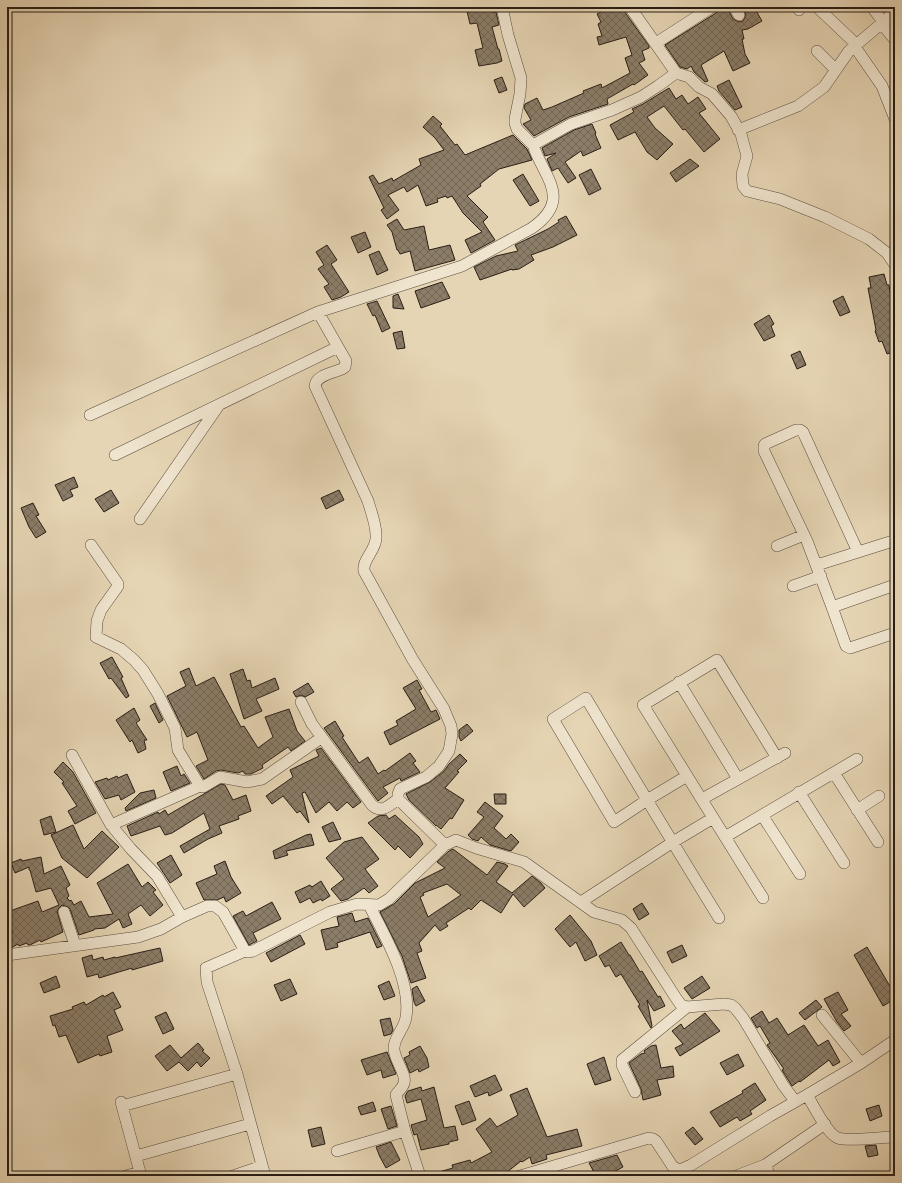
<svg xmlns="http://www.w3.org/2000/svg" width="902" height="1183" viewBox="0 0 902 1183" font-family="'EB Garamond',serif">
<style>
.building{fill:url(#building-cross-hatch);stroke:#291e16;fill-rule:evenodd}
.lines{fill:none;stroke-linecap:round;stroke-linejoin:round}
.street-casing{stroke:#584c3e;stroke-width:12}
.street{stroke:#efe4ce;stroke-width:11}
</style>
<defs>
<pattern id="building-cross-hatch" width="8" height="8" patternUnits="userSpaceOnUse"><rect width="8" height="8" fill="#8b7d68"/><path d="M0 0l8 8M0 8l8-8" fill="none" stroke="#726655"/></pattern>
</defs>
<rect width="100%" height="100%" fill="#e6d5b4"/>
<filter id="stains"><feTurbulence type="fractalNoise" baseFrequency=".005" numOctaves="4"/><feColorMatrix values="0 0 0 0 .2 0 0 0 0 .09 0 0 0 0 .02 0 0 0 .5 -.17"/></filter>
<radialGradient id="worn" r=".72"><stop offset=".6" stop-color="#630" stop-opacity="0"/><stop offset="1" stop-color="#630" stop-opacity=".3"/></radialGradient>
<!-- building -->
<path class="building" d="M466,7H492L493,12H496L499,25L492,27L498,49H499L502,61L497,63L479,66L475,50L483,48L477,23L470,24Z
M598,7H623L624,11L649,46V48L642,51L645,60L639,63L648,75L634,85L633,84L607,99L608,104L569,117L534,136L523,124L531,120L524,108L525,104L537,98L543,110L552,107L584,93L583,91L601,84L602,88L630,73L625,58L632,55L626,37L599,45L597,37L602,36L598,24L601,22L597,14L601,12Z
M719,7H727L733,19L739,22L743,21L746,15L742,7H754L762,21L748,29L742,30L744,39H742L745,54L750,63L733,71L724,51L701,65L708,81L705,82L694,72L691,66L687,69L680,67L665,45L716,13Z
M502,77L507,90L499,93L494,80Z
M729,80L742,107L735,110L719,91L717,86Z
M669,88L676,99L682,95L688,104L698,97L706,109L699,113L720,139L704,152L685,129L683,130L664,106L647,117L655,128L673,144L657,160L647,152L635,132L618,140L610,125L634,112L632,109L643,104Z
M433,116L442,124L440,126L455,145L457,144L465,155L513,135L527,149L532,160L499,169L480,184L481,186L467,196L488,217L483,222L495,240L471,253L465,240L482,232L463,213L452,196L447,198L446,196L437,199L438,202L426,206L418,185L407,192L404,187L388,195L399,210L387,219L381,210L384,208L369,177L373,175L379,184L392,178L393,181L421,165L419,159L444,150L435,138L423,127Z
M592,124L596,133L595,134L601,148L583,156L581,151L565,162L576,178L568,183L558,168L552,171L547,159L556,153L545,156L542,148L574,130Z
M690,159L699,166L676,182L670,173Z
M591,169L601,189L589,195L579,175Z
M523,174L539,201L530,206L513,180Z
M566,216L577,235L553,247L531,255L534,260L519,269L512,270V269L480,280L474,267L496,256L518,251L515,245L548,229L559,222L558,220Z
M397,219L404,230L424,226L429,250L450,245L455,260L415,271L410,251L400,254L398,250H397L392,232L387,225Z
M365,232L371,247L358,253L351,237Z
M327,245L337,260L331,264L349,292L341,297L332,300L324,287L329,284L318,269L324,265L316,252Z
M379,251L388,270L377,275L369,255Z
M884,274L887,285H889L892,304H895V351L887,354L882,341L879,342L875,331L876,330L868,288H871L869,277Z
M442,282L450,298L421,308L415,291Z
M398,294L404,309L393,308V296Z
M843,296L850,312L840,316L833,301Z
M377,301L390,328L382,332L375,315L373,316L367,304Z
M769,315L774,324L771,326L775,336L764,341L754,324Z
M402,331L405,348L397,349L393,333Z
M800,351L806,365L797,369L791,355Z
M74,477L78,487L70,490L73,496L63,501L55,485Z
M111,490L119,503L104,512L95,499Z
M339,490L344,500L326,509L321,498Z
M33,503L39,515L36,516L46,532L36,538L29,527L21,508Z
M112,657L123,677L121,678L129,696L126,698L111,678L109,679L100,663Z
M189,668L196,686L214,677L241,727L244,726L258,748L273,737L265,717L289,709L297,731L305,741L291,751L288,747L262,765L263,768L251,774H245L243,771L238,773L221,770L216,771L204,779L196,766L208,760L197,732L187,737L167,696L186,686L180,672Z
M243,669L247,681L250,680L252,688L275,678L279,689L256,699L262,711L244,719L230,674Z
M417,680L422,689L419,690L431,712L436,710L440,719L390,745L384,732L398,725L396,721L416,709L403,688Z
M308,683L314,692L305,697L301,695L296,697L293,692Z
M155,703L163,720L159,723L150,706Z
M134,708L140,720L136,723L147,740H144L146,749L138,753L132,740L130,742L116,720Z
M335,721L344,736L342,737L359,763L368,757L378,774L384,770L385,771L410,753L416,761L413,763L420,772L401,781L400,778L383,787L388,793L378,801L324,728Z
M467,724L473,731L461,741L459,737V730Z
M321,748L361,802L353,808L347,802L337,811L329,802L316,813L305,792L302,793L309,823L300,811L297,813L283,796L272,804L266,796L293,777L290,770L319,756L316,750Z
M460,754L467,761L457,771L459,772L445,788L464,800L452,819L450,818L441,829L436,825V826L409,800L406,794L430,782L444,771L449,764Z
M63,762L73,772L96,813L75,824L68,811L77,806L62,783L64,782L54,772Z
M177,766L181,776L184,774L190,783L171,791L163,772Z
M127,774L135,792L121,800L119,795L105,799L95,782L107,778L108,780L117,776L118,778Z
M221,784L225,785L233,800L246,795L251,811L238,816L239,819L219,826L222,833L208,839L184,853L180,846L210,829L204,813L172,833L165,835L160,826L131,836L127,826L158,812L159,814L165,810L168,815Z
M154,790L156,798L126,811L125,808L140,793Z
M494,794H506V804H495Z
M485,802L503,816L494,828L506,839L511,834L519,842L511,851L490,845L481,837L478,841L472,839L468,835L484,817L477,812Z
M386,815L389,819L395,815L419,837L423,844L410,858L398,846L395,850L368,823L378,816Z
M51,816L56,832L44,835L40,820Z
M333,822L341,839L329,842L322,827Z
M73,825L84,849L102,831L119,847L87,878L62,858L51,835Z
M311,834L314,845L286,851L288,855L275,859L273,851L306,835Z
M362,837L379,859L365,869L378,886L369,893L364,888L348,899L341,901L331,889L344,879L326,858L344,842Z
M453,849L487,875L497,862L505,864L508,866L496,882L512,893L532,876L541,883L545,888L524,907L513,894L501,913L481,900L471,910L469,908L446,923L448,926L440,931L435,925L419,943L422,951L417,953L426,978L411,983L402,956L380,912L394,904L415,883L445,868L437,862L449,851ZM447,884L461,895L428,917L420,897L424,895L423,893Z
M171,855L182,875L170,883L157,863Z
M41,857L44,874L61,866L70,885L66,888L69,896L67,898L70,901L71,900L74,905L81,901L89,917L113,914L97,883L128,864L142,887L148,882L156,890L153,892L163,905L150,916L141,905L128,914L132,924L123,928L119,919L105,928L94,929V930L79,935L70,909L68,907L62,905L59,908L57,911L63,932L41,942L40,940L30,945H28L27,943L19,946L18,944L13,947L7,948V936L13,932L7,924V912L38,901L42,912L59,905L51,888L36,892L30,870H29V867L15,873L11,863L21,859L22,861Z
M225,861L231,877L241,893L226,902L224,897L217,900H204L196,883L217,874L214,866Z
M321,881L330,896L322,901L321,899L313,903L310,898L300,903L295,892L310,885L312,887Z
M272,902L281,919L253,933L257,941L249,945L233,916L243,911L246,916Z
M642,903L649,914L639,920L633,909Z
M352,913L355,922L368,918L382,946L377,948L370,932L337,943L338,947L326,950L321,930L339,926L337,917Z
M570,915L591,941L597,955L585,961L576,942L570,947L555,929Z
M300,935L305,944L271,962L266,953Z
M621,942L629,955H630L640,972L642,971L658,997L660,996L665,1006L654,1011L647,1000L652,1026L651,1028L638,1006L640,1005L621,974L616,977L609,965L605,967L599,956Z
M682,945L687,956L672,963L667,952Z
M867,947L895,995V999L883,1006L854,955Z
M160,948L163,961L132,970V968L99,978L98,974L87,977L82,958L92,955L93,960L103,957L104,960L115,957V958Z
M56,976L60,987L44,993L40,983Z
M702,976L710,988L692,999L684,988Z
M290,979L297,994L281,1001L274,985Z
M389,981L395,996L384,1000L378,986Z
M417,986L425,1001L416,1006L414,1002L412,989Z
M113,992L121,1007L114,1010L123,1030L107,1036L112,1052L100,1056L99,1054L78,1063L66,1035L59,1037L55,1025L53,1026L50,1016L73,1009L72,1007L84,1002L86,1005L103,995L104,997Z
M838,992L848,1010L841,1014L851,1026L844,1031L837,1022L824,999Z
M816,1000L822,1007L805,1020L799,1013Z
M762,1011L769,1023L777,1018L788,1035L804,1025L818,1046L828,1040L840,1062L833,1066L829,1060L800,1082L799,1081L792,1086L782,1070L784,1069L767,1045L770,1043L760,1026L757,1028L751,1018Z
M166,1012L174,1029L163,1034L155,1017Z
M705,1013L720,1031L680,1056L675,1048L683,1044L672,1031L681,1024L684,1029Z
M390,1018L393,1030L391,1034L384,1036L380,1020Z
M198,1043L204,1050L202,1051L210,1058L201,1067L197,1062L188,1071L179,1062L167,1071L155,1056L170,1045L181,1058Z
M656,1045L661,1068L673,1066L674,1077L657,1080L661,1095L643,1100L641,1089L629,1063L641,1054L645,1053L644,1051L651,1046Z
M420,1046L427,1058L429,1067L419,1072L418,1069L410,1073L404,1058L410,1055L409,1052Z
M387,1052L396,1074L383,1078L381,1070L367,1075L361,1060Z
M738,1054L744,1066L727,1075L720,1063Z
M604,1057L611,1080L595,1085L587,1064Z
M495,1075L502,1090L489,1096L488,1092L475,1097L470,1086Z
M755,1083L766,1100L750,1111L752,1114L740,1121L737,1117L720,1127L710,1112L743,1093L742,1091Z
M421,1087L422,1091L434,1087L444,1128L455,1126L458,1140L449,1142V1144L421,1150L417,1134L414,1135L411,1125L427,1120L421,1099L407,1103L405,1096L408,1091Z
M527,1088L547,1137L577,1129L582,1146L546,1155L547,1159L532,1164L530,1157L522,1162L521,1161L502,1176H433L432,1174L453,1168L452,1165L470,1160L471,1163L492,1152L476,1129L490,1118L497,1127L518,1115L510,1095Z
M469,1101L476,1120L462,1125L455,1106Z
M373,1102L376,1111L361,1115L358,1107Z
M879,1105L882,1116L870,1121L866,1109Z
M391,1106L397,1126L388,1129L381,1109Z
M321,1127L325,1144L312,1147L308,1130Z
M693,1127L703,1139L695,1145L685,1133Z
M391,1142L400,1160L386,1168L380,1157L376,1147Z
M876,1145L878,1155L868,1157L865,1146Z
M617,1155L623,1167L606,1176H596L589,1163Z"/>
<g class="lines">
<!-- street casing -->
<g class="street-casing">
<path id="street" d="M502,7L508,35L521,78L520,94L515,119V123L517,129L533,145
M630,7L676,73L689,77L699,87L712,94L731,116L741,134L747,156L742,174L743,186L747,191L780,199L825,217L869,239L887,253L895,265
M734,7L739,15
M817,7L857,45
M872,7L883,22
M799,10L801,7
M881,23L895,40
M656,43L712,7
M855,47L882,86L895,119
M817,51L836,70
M738,130L798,106L824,87L849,51L895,12
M318,312L346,361L345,367L342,369C333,373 316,375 315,386L368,501C371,512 377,526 376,538C376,550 362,560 364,571L413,660L444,709L451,726L452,734L449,751L439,766L426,777L400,789L398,794V799L445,845
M90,415L318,312L462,266L532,228C573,199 544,178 533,145L571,124L612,110L641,97L658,86L676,73
M115,455L338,347
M140,519L219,405
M91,545L118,584V586L101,610L97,621L96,637L121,649L134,660L143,670L158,694L175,728L178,750L200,786L203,787L220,777L247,782L262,779L321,738
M777,546L804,535
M858,552L803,432L800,430H796L765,444L764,446V451L807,541L832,607L846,646L850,648L895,633
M817,565L893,541
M793,586L821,576
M832,607L895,585
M679,682L738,779
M301,702L312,724L372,805C381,814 390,805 398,799
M72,755L111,825L131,849L157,876L182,917
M834,773L878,842
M687,776L647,800L614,822L553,719L586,698C630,772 674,845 719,918
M799,792L844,863
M702,799L785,753
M857,810L879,796
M762,815L800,874
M111,825L200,786
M725,837L857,759
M763,898L643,705L717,660L777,758
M581,902L673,842L713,818
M369,905C384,934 412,982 406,1017C405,1028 394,1037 394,1048C393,1058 407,1074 404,1083C403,1088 398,1091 396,1095L405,1131
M64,912L75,945
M7,955L138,937L161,929L182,917L207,906H215L223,912L245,951
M822,1015L861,1063
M635,1092L622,1065V1060L687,1007
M807,1095L861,1063L895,1040
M121,1102L141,1176
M122,1106L237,1074
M337,1151L405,1131L420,1176
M136,1156L250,1124
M765,1165L770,1176
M126,1176L140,1172
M233,1176L262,1166
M265,1176L237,1074L207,982L206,968L245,951L248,952L253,951L330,912L357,904L379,905L389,899L445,845L456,840L476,848L524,862L594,912L622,920L631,928L676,998L681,1005L687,1007L724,1004L731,1005L735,1008L743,1018L783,1085L795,1101
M520,1176L649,1138L653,1139L656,1141L673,1167L680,1170L691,1165L770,1116L807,1095C814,1106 827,1134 838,1138C849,1142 882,1137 895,1137
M736,1176L765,1165L825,1124"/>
</g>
<!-- street -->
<use href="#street" class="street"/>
</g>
<!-- margin -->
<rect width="902" height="1183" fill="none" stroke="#e6d5b4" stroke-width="24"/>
<rect x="8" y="8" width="886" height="1167" fill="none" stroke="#291e16" stroke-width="2"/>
<rect x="12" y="12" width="878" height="1159" fill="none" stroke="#291e16"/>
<rect width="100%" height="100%" filter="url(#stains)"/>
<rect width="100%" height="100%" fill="url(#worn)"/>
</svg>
